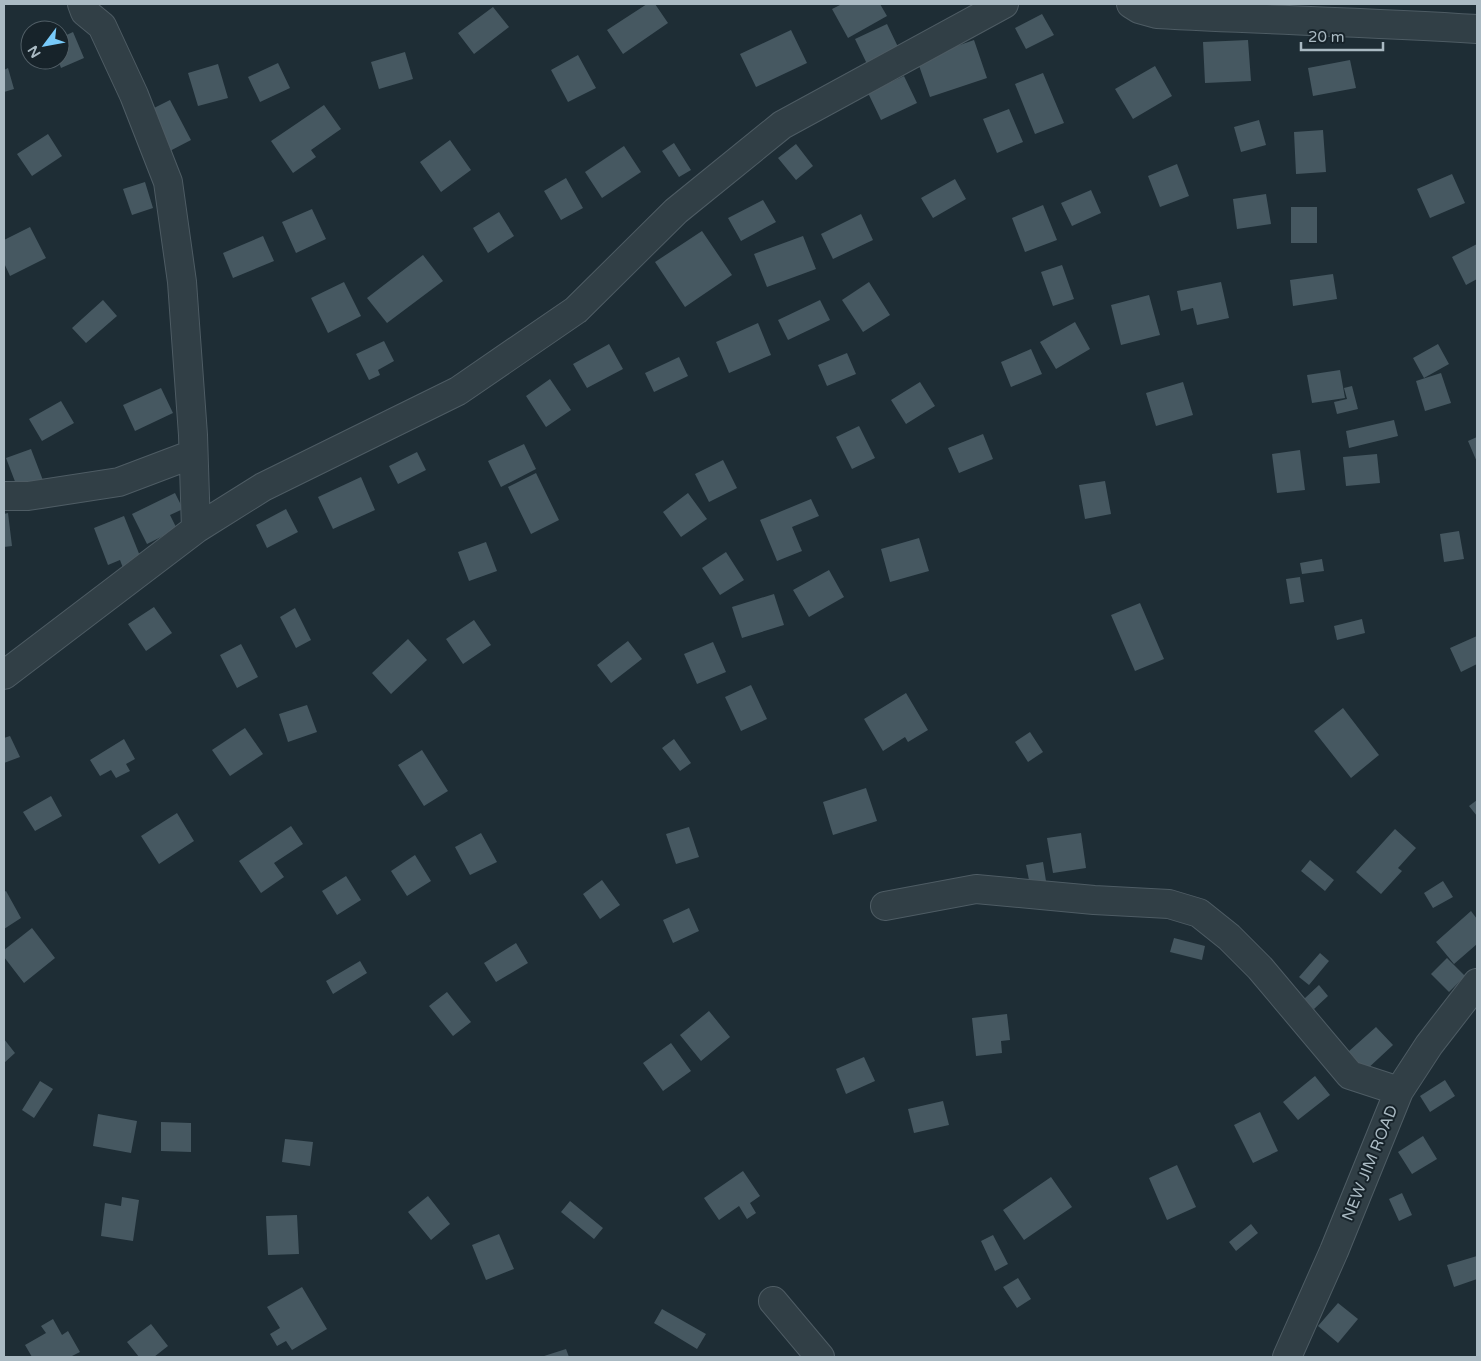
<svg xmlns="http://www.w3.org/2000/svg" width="1481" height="1361" viewBox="0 0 1481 1361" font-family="'Varela Round',sans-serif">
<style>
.building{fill:#465861}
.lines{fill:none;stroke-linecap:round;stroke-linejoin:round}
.minor-casing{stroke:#4e5c64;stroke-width:30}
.minor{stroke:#313f46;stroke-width:28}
.labels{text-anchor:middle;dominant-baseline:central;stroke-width:4;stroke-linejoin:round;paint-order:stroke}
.street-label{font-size:16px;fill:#aabac3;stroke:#17232a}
</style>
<rect width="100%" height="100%" fill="#1e2d35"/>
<!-- building -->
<path class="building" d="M647,4H655L668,23L623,54L607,30Z
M842,4H880L887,16L848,38L832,9Z
M493,7L509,27L474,54L458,33Z
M1042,14L1054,35L1026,49L1015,28Z
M887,24L899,49L867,64L855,39Z
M791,30L807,63L756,87L740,54Z
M73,32L84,58L61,68L58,60H60V38Z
M974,40L987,78L930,97L917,60Z
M1248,40L1251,81L1205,83L1203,42Z
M405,52L413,79L379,89L371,62Z
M578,55L596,88L568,102L551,70Z
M1350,60L1356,88L1313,96L1308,68Z
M278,63L290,88L260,102L248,77Z
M218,64L228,98L198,106L188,73Z
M1155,66L1172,96L1133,119L1115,89Z
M8,68L14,89L4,92V70Z
M1043,73L1064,123L1035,134L1015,84Z
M904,76L917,103L881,120L868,93Z
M170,100L191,140L166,153L144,113Z
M324,105L341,129L311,150L316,157L293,173L271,141Z
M1009,109L1023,142L997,153L983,119Z
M1259,120L1266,145L1241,152L1234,127Z
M1323,130L1326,172L1296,174L1294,132Z
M48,134L62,156L32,176L17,154Z
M450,140L471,170L441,192L420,162Z
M674,143L691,170L679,177L662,151Z
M796,144L813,166L796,180L778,158Z
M624,146L641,172L602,198L585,172Z
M1177,164L1189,196L1160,207L1148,176Z
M1452,174L1465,203L1430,218L1417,189Z
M566,178L583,208L561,220L544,191Z
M955,179L966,199L933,218L921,198Z
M145,182L153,208L132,215L123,189Z
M1091,190L1101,213L1072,226L1061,203Z
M1266,194L1271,224L1237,229L1233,199Z
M763,200L776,222L741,241L728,218Z
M1043,205L1057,240L1025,252L1012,218Z
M1291,207H1317V243H1291Z
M312,209L326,239L296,253L282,222Z
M499,212L514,236L488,253L473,228Z
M861,214L873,240L833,259L821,234Z
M30,227L46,258L10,276L4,263V240Z
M702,231L732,275L685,307L655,262Z
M263,236L274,261L233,278L223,253Z
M803,236L816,269L767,287L754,254Z
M1477,244V279L1466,285L1452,257Z
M423,255L443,281L387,323L367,298Z
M1062,265L1074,299L1053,306L1041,272Z
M1333,274L1337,299L1293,306L1290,280Z
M344,282L361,316L328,333L311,298Z
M869,282L890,315L863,332L842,300Z
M1221,282L1229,318L1197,325L1193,308L1181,311L1177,291Z
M1149,295L1160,335L1121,345L1111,305Z
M103,300L117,316L86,343L72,328Z
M820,300L830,320L788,340L778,320Z
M1075,322L1090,349L1056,369L1040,342Z
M758,323L771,355L729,373L716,342Z
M384,341L394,361L378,370L380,375L369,380L356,354Z
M609,344L623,369L587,388L573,364Z
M1438,344L1449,364L1424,378L1413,358Z
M1031,349L1042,374L1011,387L1001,362Z
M847,353L856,374L827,386L818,365Z
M679,357L688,376L654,392L645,373Z
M1340,370L1345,398L1312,403L1307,375Z
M1441,373L1451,403L1425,411L1416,381Z
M550,379L571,410L546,427L526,396Z
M920,382L935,406L906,424L891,400Z
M1183,382L1193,415L1156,426L1146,393Z
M1352,386L1358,409L1337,414L1334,402L1347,399L1344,388Z
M161,388L173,413L135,431L123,405Z
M61,401L74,423L42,441L29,419Z
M1394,420L1398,436L1349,448L1346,431Z
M859,426L875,458L852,469L836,437Z
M983,434L993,459L959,473L948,448Z
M1477,437V462L1468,441Z
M524,444L536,469L501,487L488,461Z
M31,449L44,483L19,492L6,458Z
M1300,450L1305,490L1277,493L1272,454Z
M417,452L426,470L398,484L389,466Z
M1377,454L1380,483L1346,486L1343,457Z
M723,460L737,488L709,502L695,474Z
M536,473L559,520L531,534L508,487Z
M361,477L375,510L333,529L318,497Z
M1105,481L1111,514L1085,519L1079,485Z
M175,493L183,509L170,515L177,529L147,544L132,514Z
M688,493L707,519L681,537L663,512Z
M811,499L819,516L792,527L802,551L777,561L760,520Z
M286,509L298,532L267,548L256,525Z
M8,513L12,546L4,547V514Z
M124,516L142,561L123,568L120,560L108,565L94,528Z
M1459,531L1464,559L1444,562L1440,534Z
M919,538L929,571L890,582L881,549Z
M486,542L497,571L469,581L458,552Z
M726,552L744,580L720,595L702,568Z
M1322,559L1324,571L1302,574L1300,563Z
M829,570L844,597L809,617L793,590Z
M1300,577L1304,602L1290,604L1286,579Z
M774,594L784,625L742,638L732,607Z
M1140,603L1164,659L1135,671L1111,615Z
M154,607L172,633L146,651L128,624Z
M295,608L311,640L296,648L280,617Z
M1362,619L1365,633L1337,640L1334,626Z
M474,620L491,645L463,664L446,639Z
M1477,636V664L1461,672L1450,648Z
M408,639L427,660L391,694L372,673Z
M628,641L642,659L611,683L597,665Z
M713,642L726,672L697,684L684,654Z
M241,644L258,677L237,688L220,655Z
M751,685L767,719L741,731L725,697Z
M906,693L928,730L908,742L905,737L883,751L864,719Z
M307,705L317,732L288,742L279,714Z
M1343,708L1379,755L1351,778L1314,731Z
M245,728L263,754L230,776L212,750Z
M1030,732L1043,752L1028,762L1015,742Z
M10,736L20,757L4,763V738Z
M124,739L135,759L126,764L130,771L116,778L111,770L100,776L90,760Z
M674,739L691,763L680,771L662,748Z
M422,750L448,791L424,806L398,765Z
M866,788L877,821L833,835L823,802Z
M51,796L62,816L35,831L23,812Z
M1477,800V816L1469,806Z
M177,813L194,841L159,864L141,836Z
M291,826L303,844L274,863L284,877L261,893L239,861Z
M689,827L699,857L676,864L666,834Z
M1395,829L1416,848L1398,868L1402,871L1381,894L1356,872Z
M481,833L497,862L470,875L455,847Z
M1081,833L1086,868L1053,873L1047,838Z
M415,855L431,881L407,896L391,871Z
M1310,860L1334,880L1325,891L1301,871Z
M1043,862L1046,881L1030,885L1026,865Z
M346,876L361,900L337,915L322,891Z
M602,880L620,905L600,919L583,894Z
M1443,881L1453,897L1433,908L1424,893Z
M6,891L21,918L4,929V892Z
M689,908L699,931L673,943L663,920Z
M1471,911L1477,919V944L1454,964L1436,942Z
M32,928L55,958L24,983L4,957V950Z
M1174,938L1205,946L1202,960L1170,952Z
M516,943L528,963L496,982L484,963Z
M1320,953L1329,961L1309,985L1299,977Z
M1447,958L1465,976L1449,992L1431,974Z
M360,961L367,973L333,994L326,981Z
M1319,985L1328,996L1314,1009L1304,999Z
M447,992L471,1022L453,1036L429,1006Z
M709,1011L730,1037L701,1061L680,1035Z
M1007,1014L1010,1040L1001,1041L1002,1053L976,1056L972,1018Z
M1376,1027L1393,1045L1365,1071L1348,1052Z
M4,1039L15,1053L4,1063Z
M671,1043L691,1071L663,1091L643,1063Z
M864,1057L875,1081L846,1094L836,1069Z
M1315,1076L1330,1095L1298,1120L1283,1102Z
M1445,1080L1455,1096L1430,1112L1420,1096Z
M40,1081L53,1089L34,1118L22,1110Z
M943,1101L949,1125L914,1133L908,1109Z
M1260,1112L1278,1151L1253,1163L1234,1125Z
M98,1114L137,1121L131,1153L93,1146Z
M161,1122L191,1123V1152L161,1151Z
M1423,1136L1437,1159L1412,1174L1398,1152Z
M285,1139L313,1142L310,1166L282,1162Z
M1177,1165L1196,1207L1167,1220L1149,1178Z
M743,1171L760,1196L750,1203L756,1213L747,1219L739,1206L719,1220L704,1198Z
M1051,1177L1072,1207L1024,1240L1003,1210Z
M1402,1193L1412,1215L1399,1221L1389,1199Z
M428,1196L450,1224L431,1240L408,1212Z
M122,1197L139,1200L133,1241L101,1236L105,1203L121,1206Z
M570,1201L603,1228L594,1239L561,1212Z
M297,1215L299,1254L268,1255L266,1216Z
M1251,1224L1258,1233L1236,1251L1229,1242Z
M499,1234L514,1269L486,1280L472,1245Z
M993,1235L1008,1264L995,1271L981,1241Z
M1477,1256V1279L1454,1287L1447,1265Z
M1018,1278L1031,1299L1017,1308L1003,1287Z
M302,1287L327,1329L292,1350L286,1341L277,1346L270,1334L280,1328L267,1307Z
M1338,1303L1358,1319L1338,1343L1318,1326Z
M662,1309L706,1334L697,1349L654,1323Z
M53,1319L62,1335L68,1331L80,1352L70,1357H32L25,1345L46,1333L41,1326Z
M151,1324L168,1346L154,1357H139L127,1342Z
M566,1349L569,1357H541Z"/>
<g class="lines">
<!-- minor casing -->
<g class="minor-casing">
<path id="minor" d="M82,4L85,12L102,26L134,95L168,182L182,282L193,435L196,529
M1131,4L1139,9L1157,14C1264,20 1371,22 1477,29
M4,496H28L119,482L193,454
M4,675L196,529L263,487L458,391L576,310L676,211L782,125L1004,4
M885,906L976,889L1094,900L1169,904L1199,913L1229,937L1260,968L1350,1075L1399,1091
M773,1301L820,1357
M1287,1357L1334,1251L1399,1091L1429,1045L1477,983"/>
</g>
<!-- minor -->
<use href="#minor" class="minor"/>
</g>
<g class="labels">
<!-- street labels -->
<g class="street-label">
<text transform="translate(1370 1163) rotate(-68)">NEW JIM ROAD</text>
</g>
</g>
<!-- border -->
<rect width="1481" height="1361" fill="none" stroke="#aabac3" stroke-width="10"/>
<!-- north arrow -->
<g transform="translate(45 45) rotate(238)"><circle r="24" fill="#17232a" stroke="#525f67"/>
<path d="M0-4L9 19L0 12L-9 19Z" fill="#78cafa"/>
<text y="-8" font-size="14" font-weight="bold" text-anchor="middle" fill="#aabac3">N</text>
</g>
<!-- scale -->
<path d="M1301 42v8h82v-8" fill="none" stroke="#aabac3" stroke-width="2.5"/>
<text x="1308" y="42" font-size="15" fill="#aabac3" stroke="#17232a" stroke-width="4" paint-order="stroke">20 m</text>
</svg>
